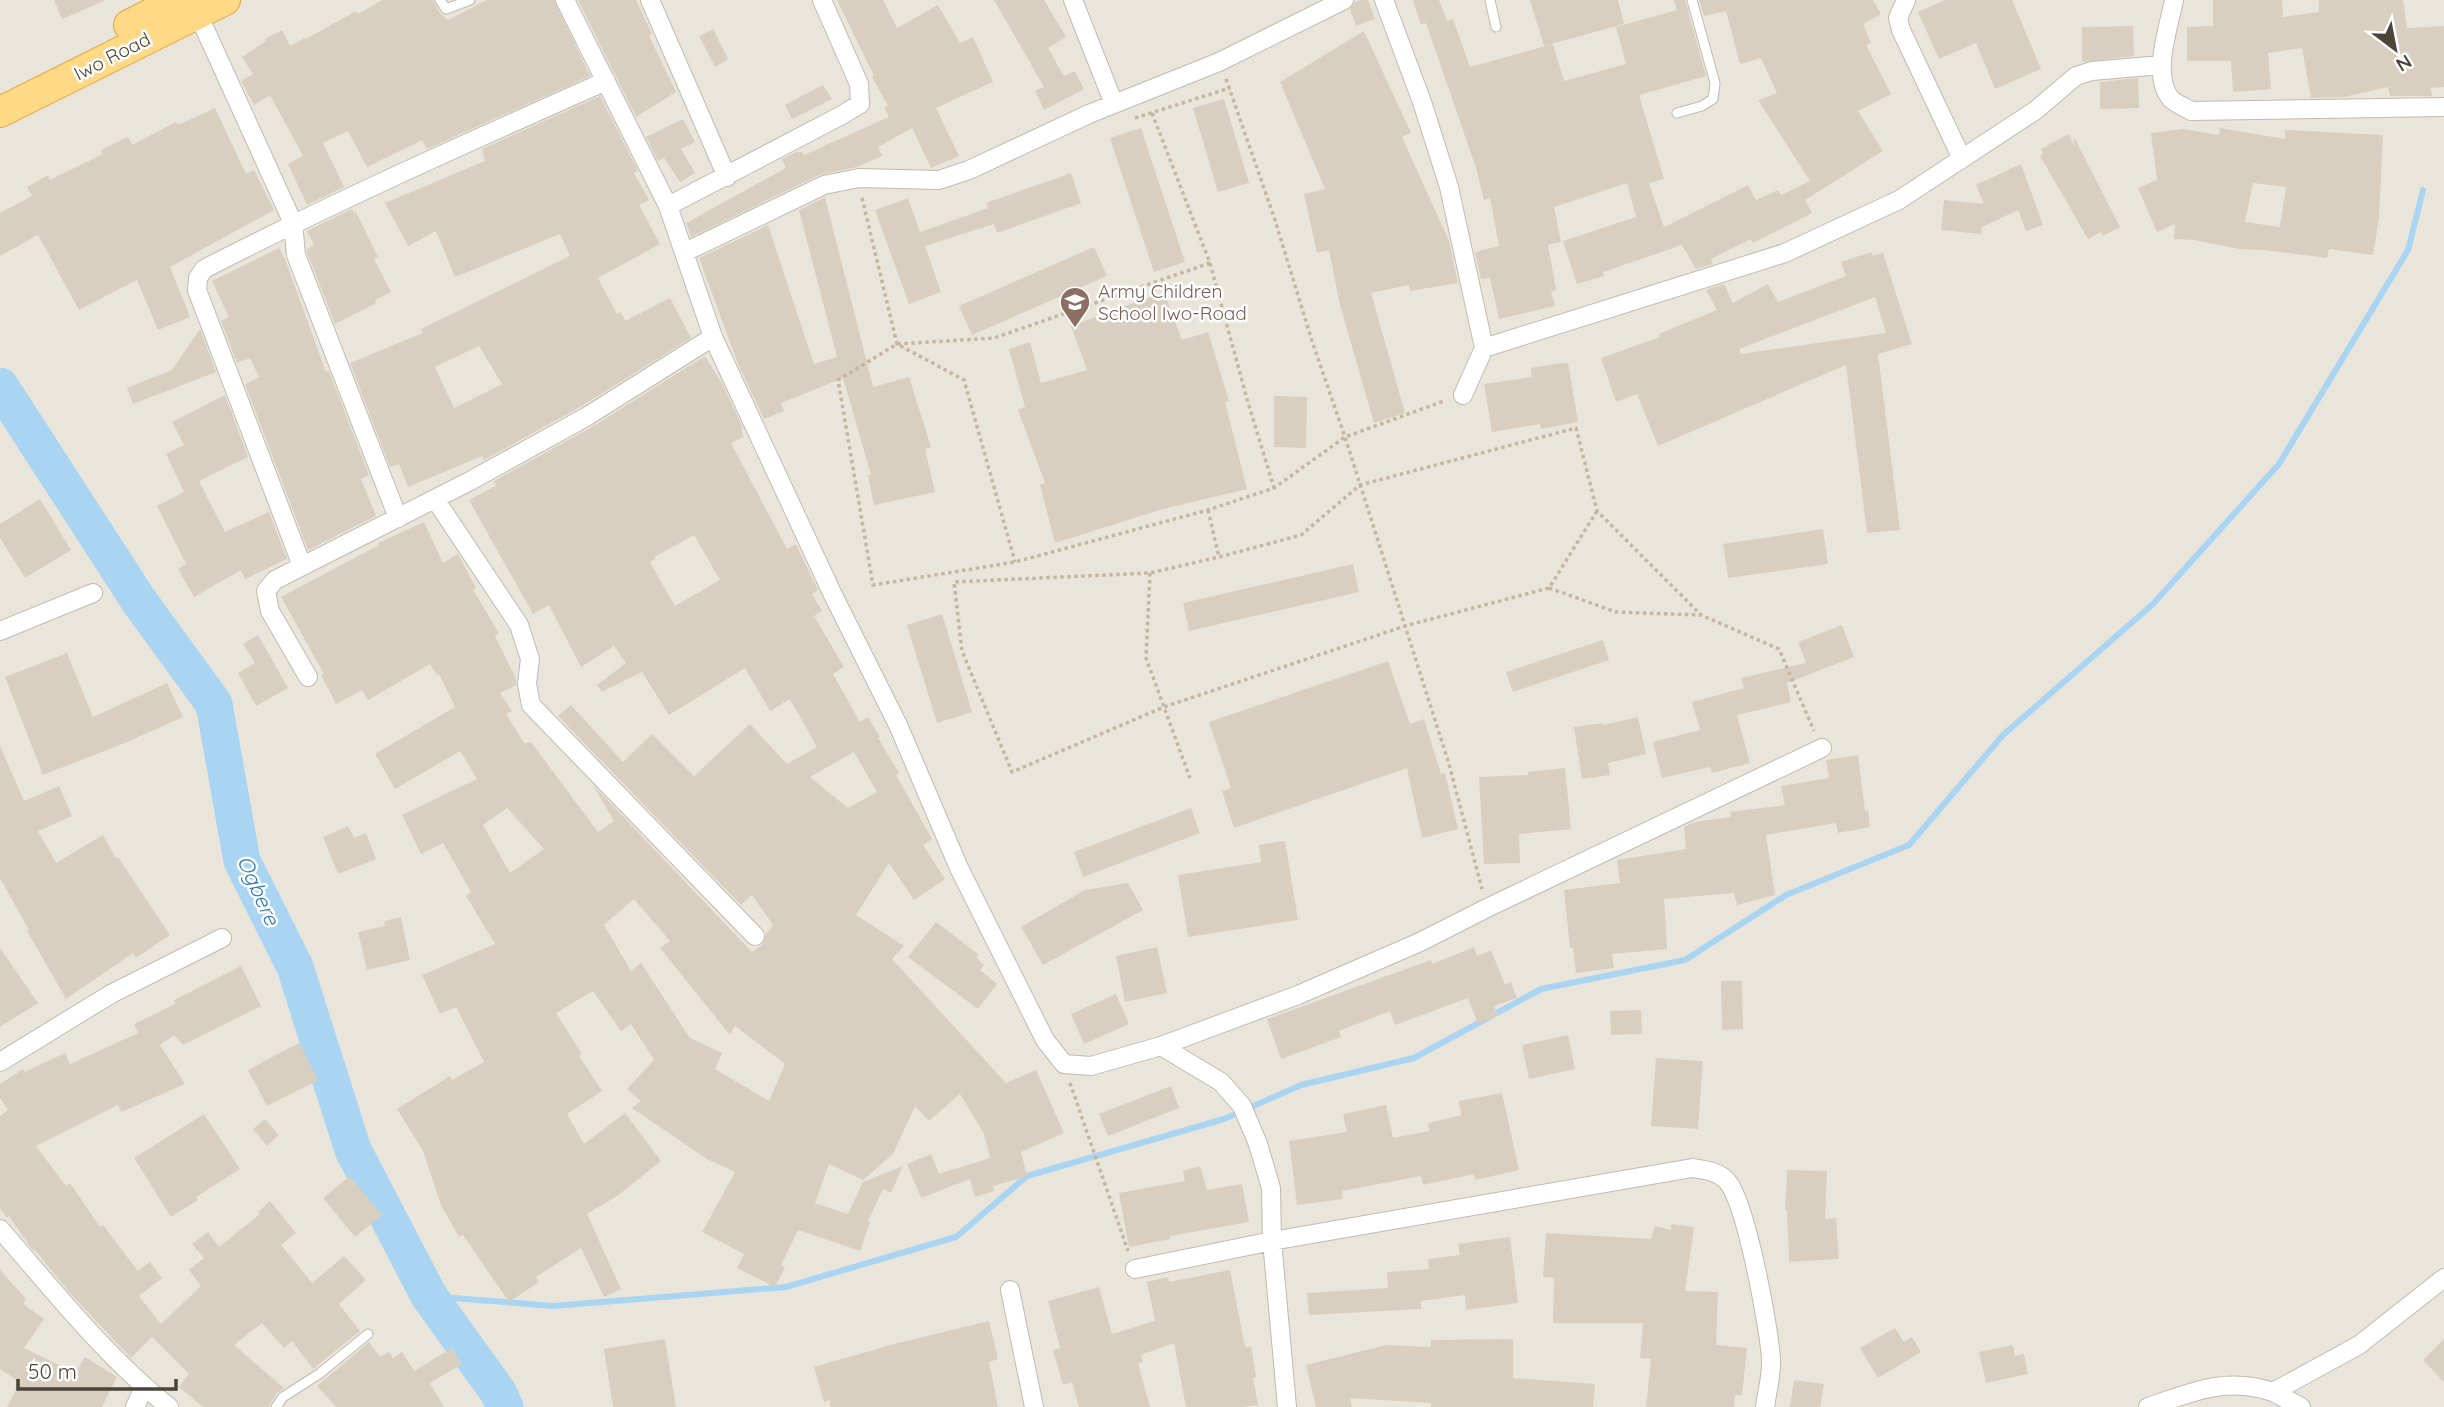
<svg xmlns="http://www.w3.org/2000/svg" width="2444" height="1407" viewBox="0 0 2444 1407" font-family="Quicksand,sans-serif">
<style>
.residential{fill:#eae5da}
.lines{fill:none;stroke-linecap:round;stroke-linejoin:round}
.stream{stroke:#a9d4f2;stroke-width:6}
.river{stroke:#a9d4f2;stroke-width:37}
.building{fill:#d8cfc1;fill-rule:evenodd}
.service-casing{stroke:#c2bbae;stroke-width:11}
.minor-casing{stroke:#c2bbae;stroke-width:20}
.trunk-casing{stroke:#e0a43c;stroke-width:32}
.path{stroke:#c4b79f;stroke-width:3.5;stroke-dasharray:3.5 3.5;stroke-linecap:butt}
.service{stroke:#fff;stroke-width:9}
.minor{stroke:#fff;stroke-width:18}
.trunk{stroke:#ffd985;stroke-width:30}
.labels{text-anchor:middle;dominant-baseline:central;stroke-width:5;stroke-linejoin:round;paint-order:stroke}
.street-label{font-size:19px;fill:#4b4439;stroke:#fff}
.education-label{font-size:19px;fill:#785e54;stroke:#fff;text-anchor:start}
.water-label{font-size:21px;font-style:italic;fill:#2e7ab2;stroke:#fff}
</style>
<rect width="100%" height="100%" fill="#f6f3ec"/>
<!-- residential -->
<path class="residential" d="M0,0H2444V1407H0Z"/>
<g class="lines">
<!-- stream -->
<path class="stream" d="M429,1296L553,1306L786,1287L956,1237L1027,1176L1224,1119L1301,1085L1414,1058L1541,989L1685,960L1786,895L1909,845L2003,735L2153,604L2279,464L2408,250L2423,190"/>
<!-- river -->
<path class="river" d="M0,386L139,601L214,704L242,861L295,967L353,1150L429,1296L498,1392L505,1407"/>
</g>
<!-- building -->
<path class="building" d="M54,0H106L62,19Z
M382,0H433L440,13L448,20L487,0H554L590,76L427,149L422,140L367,167L348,131L323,143L344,187L307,205L288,164L303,156L270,95L254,105L241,81L253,74L242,57L266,41L265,39L282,30L290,46L305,38L306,39L356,11L358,14Z
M578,0H636L652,34L649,36L676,92L636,117Z
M837,0H883L897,28L938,5L960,43L973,37L993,82L936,108L959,156L931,168L912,128L878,147L882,156L857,167L819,175L691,237L686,223L786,168L782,159L796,152H802L804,155L889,117L884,107L888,106L872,77L874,76Z
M994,0H1044L1066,37L1048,48L1064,76L1075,71L1084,89L1044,110L1035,91L1044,87Z
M1361,0H1368L1375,19L1356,26L1350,9L1355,2Z
M1413,0H1439L1447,21L1453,19L1470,67L1553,44L1564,81L1626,64L1616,27L1677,10L1674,0H1685L1706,76L1639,95L1664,179L1649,183L1664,227L1748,185L1756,200L1778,190L1781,195L1810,181L1758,100L1777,93L1761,58L1740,64L1726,11L1704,16L1699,0H1873L1881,14L1863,24L1871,43L1866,45L1891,94L1858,111L1883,151L1805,200L1812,213L1753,243L1751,239L1711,259L1713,264L1696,269L1682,245L1603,272L1604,276L1577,284L1563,241L1636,217L1627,183L1554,207L1561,242L1548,245L1556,290L1551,292L1555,306L1499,319L1490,278L1481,279L1475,252L1499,246L1490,198L1484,200L1476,168L1426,23L1421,25Z
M1530,0H1618L1624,24L1544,46Z
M1945,0H2012L2041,69L1995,89L1976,43L1939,59L1918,12Z
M2213,0H2282L2283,17L2319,12V0H2403L2407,28L2444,26V87L2431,88L2432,96H2390L2388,87L2344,97L2311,98L2302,48L2268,53L2271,89L2233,92L2231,61H2187V27L2213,26Z
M2133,26L2134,56L2082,62V27Z
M713,29L728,59L715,67L699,36Z
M1364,31L1411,133L1402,137L1449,241L1458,283L1410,291L1409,285L1371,293L1405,413L1374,423L1340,305L1329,250L1317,253L1304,194L1325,189L1280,82Z
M2138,78L2139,108L2100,109V82Z
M823,85L832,99L792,119L785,105Z
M600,96L638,171L634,173L649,200L639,205L660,244L598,278L617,314L621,312L625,321L670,298L691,338L580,407L484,460L482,456L408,487L399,464L390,467L350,363L423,333L421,329L570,256L560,234L455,277L436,231L408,246L385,203L485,161L482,149ZM479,346L502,384L454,408L435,367Z
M1224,99L1249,183L1218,192L1193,108Z
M215,108L246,174L254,170L274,210L170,267L190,317L158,330L137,280L79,310L38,235L0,256V213L32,196L27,187L48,175L50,180L103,154L101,150L128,137L132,145L176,122L178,125Z
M683,119L695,142L681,149L695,173L680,182L664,158L658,161L646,137Z
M1141,128L1185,262L1154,272L1110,138Z
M2220,128L2285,139V130L2383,135L2379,218L2373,255L2329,249L2327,258L2264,250L2240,249L2193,240L2174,239L2175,224L2157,232L2138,188L2157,180L2151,133L2183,129L2219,135ZM2253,183L2286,187L2280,227L2245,222Z
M2069,134L2074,146V137L2120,227L2103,236L2101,232L2088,239L2040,156L2043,154L2041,149Z
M2021,164L2043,225L2026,231L2018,210L1982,227L1981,234L1941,230L1944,200L1984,204L1976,185Z
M1071,173L1081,203L997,233L994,224L925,246L941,292L909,304L875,210L908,198L920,232L988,208L986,203Z
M825,197L873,387L909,377L931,447L925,449L935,492L874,505L868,475H871L843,378L781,403L784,411L764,419L738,364L699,258L768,225L814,364L837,357L799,210Z
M352,209L354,213L356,212L378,257L374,259L391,292L375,300L376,303L335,324L307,252V249L314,245L307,231Z
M1094,247L1107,276L972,335L959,306Z
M279,248L285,259L326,372L329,371L369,475L361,479L376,516L308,550L245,384L259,377L250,358L237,363L221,321L229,317L212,281Z
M1871,252L1873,256L1883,253L1912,344L1878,354L1900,530L1867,533L1846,365L1658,446L1637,394L1616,402L1601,358L1660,337L1659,334L1717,310L1706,290L1724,284L1733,303L1768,284L1778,302L1846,276L1841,262ZM1875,297L1886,333L1741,354L1739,349Z
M1164,292L1182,340L1208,332L1229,401L1225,402L1247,489L1163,509L1055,543L1040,485L1045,483L1018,410L1025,407L1009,349L1030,342L1041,383L1087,370L1071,326Z
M200,329L216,372L133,404L127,388L172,370Z
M705,356L723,385L743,428L741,429L744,437L731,443L787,549L796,544L818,590L812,594L822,611L814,616L844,667L833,674L860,722L868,717L880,737L878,738L899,773L896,775L932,839L923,845L945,879L914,900L889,863L856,915L904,946L892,959L1006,1083L1036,1070L1064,1133L1021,1152L1027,1176L993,1186L994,1191L975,1197L970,1179L921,1198L907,1164L931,1154L939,1174L990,1158L984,1134L960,1094L929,1121L915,1106L893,1154L863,1180L829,1164L815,1203L848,1214L863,1182L903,1166L891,1193L883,1189L868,1221L870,1222L860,1251L798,1230L781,1265L785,1267L775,1287L737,1268L744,1254L702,1232L735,1172L707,1159L632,1108L641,1101L627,1089L654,1060L631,1024L621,1031L593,991L556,1013L582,1054L579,1056L602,1091L567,1114L584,1144L625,1113L661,1161L617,1196L587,1214L621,1289L604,1297L581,1248L536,1277L539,1282L509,1302L463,1235L459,1237L441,1205L423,1151L397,1109L450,1076L452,1080L484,1062L456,1007L440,1014L422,975L495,944L466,896L471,892L443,843L421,854L402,815L477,779L460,751L395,789L375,754L455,707L439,674L437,675L430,664L368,700L362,690L336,704L321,675L324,674L281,597L379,545L378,543L424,522L443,563L458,554L476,588L473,590L499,633L495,636L516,679V685L500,693L512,711L506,714L524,743L531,742L598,832L614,821L593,785L752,952L763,944L766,934L773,925L752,895L741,905L558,716L571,705L623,762L652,734L694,776L750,724L787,764L817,747L790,699L770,711L745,668L669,715L642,672L602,692L597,685L626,663L614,646L581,667L549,605L533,614L469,500L496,486L494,481L592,427ZM694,535L720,580L675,606L650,562L656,559L654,557ZM854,752L877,792L848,808L810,777ZM507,808L544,849L510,873L483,825ZM634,899L670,941L660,948L730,1035L735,1026L785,1064L769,1101L715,1069L722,1053L690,1038L641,963L631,971L604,925Z
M1561,363H1568L1578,422L1541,429L1540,424L1492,432L1484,384L1532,377L1531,368Z
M225,395L248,457L199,481L225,532L269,512L287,559L245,579L241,570L194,597L178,569L186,564L157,506L184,492L166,454L184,445L172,422Z
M1274,396L1307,397L1306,448L1274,447Z
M40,499L71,550L25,578L0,538V524Z
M1823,529L1828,564L1728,578L1723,544Z
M1353,564L1359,592L1189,631L1183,603Z
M942,614L972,712L937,723L907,625Z
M1842,625L1854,657L1787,683L1791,702L1737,715L1750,763L1712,773L1710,767L1662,778L1653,742L1700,730L1692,702L1744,688L1741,678L1806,663L1798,642Z
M258,635L288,688L256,706L238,673L255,663L243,644Z
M1603,640L1609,660L1513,692L1506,672Z
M67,653L93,717L167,683L183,717L125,743L43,775L5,677Z
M1388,661L1410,724L1424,719L1441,774L1445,773L1458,829L1422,838L1407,768L1234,828L1222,791L1231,788L1209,722Z
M1638,717L1646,754L1608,763L1610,775L1582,779L1574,727L1603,723V725Z
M0,746L24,801L59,786L72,816L38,831L56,863L103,835L116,858L118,857L170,935L136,958L133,953L66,999L27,931L29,930L0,878Z
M1858,755L1865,811L1868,810L1870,827L1838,833L1836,823L1766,835L1775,895L1737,905L1734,893L1664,899L1667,949L1612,954L1614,968L1576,973L1573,948H1570L1564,890L1620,883L1617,860L1686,849L1684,827L1694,822L1731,817L1730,812L1785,805L1781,786L1829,778L1826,760Z
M1565,768L1571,829L1519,834L1520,863L1484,864L1479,777L1528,775V772Z
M1191,808L1200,833L1083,877L1074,852Z
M348,826L354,838L366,833L376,859L338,874L323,837Z
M1285,841L1298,920L1188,937L1178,875L1261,862L1259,845Z
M1128,883L1143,910L1043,965L1021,927L1085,890Z
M401,917L410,960L367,970L358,932L385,926L384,921Z
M936,922L979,955L976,957L984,965L980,970L997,984L978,1009L908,957Z
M1157,947L1167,993L1125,1002L1116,956Z
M1474,947L1477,956L1491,950L1505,985L1511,982L1517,998L1494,1006L1498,1016L1478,1024L1468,998L1395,1025L1390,1011L1339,1031L1341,1037L1281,1059L1267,1019L1431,960L1432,964Z
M0,948L38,1003L0,1027Z
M241,966L261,1006L183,1045L174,1035L160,1045L185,1084L121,1112L118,1105L36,1146L66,1186L70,1183L100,1227L103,1225L138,1271L150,1262L162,1278L139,1296L161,1324L201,1286L189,1270L204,1258L192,1244L208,1232L219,1247L260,1214L258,1212L270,1201L296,1233L281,1245L312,1283L344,1256L366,1280L339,1304L360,1331L313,1369L292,1341L284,1348L262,1323L234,1345L284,1388L277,1393L268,1407H203L179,1387L189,1374L152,1337L131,1358L69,1292L35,1250L34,1251L29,1245L9,1216L7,1218L0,1208V1116L8,1110L0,1098V1084L23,1069L25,1072L65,1053L70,1064L138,1033L134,1024L175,1004L174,1000Z
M1721,981H1742L1743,1029L1722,1030Z
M1116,994L1129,1024L1084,1044L1071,1014Z
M1641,1010L1642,1034L1611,1035L1610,1011Z
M1568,1035L1575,1069L1529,1079L1522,1045Z
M299,1043L318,1080L267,1106L248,1070Z
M1656,1058L1703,1061L1698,1129L1651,1126Z
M1171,1086L1179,1108L1108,1136L1099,1114Z
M1502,1093L1519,1170L1475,1180L1474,1174L1423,1185L1421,1176L1342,1191L1343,1199L1297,1205L1289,1141L1347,1132L1343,1114L1386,1105L1393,1138L1429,1131L1428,1123L1461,1115L1459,1101Z
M204,1114L240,1169L196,1197L198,1200L171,1217L134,1158Z
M265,1119L279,1135L267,1146L253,1129Z
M1200,1166L1207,1190L1242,1184L1249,1222L1170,1236V1239L1129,1247L1119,1193L1185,1181L1183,1171Z
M1787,1170L1827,1171L1825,1219L1836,1218L1839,1259L1789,1262L1787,1210H1785Z
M350,1176L382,1215L355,1237L323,1198Z
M1671,1224L1694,1227L1685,1291L1718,1292L1716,1345L1747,1348L1742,1395H1735L1734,1407H1646L1651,1359L1640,1358L1643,1323H1553L1554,1278L1543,1277L1546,1233L1651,1239L1655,1226L1671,1230Z
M1510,1237L1518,1303L1466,1310L1465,1295L1421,1301V1309L1309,1315L1307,1293L1388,1288L1387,1272L1429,1269L1428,1259L1460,1255L1458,1244Z
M0,1270L26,1299L23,1304L44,1319L24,1348L75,1373L85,1357L117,1377L102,1407H7L20,1382L0,1369Z
M1230,1270L1245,1347L1251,1346L1256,1377L1253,1378L1258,1405L1243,1407H1186L1174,1343L1141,1355L1143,1362L1138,1363L1150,1407H1079L1072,1382L1063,1385L1053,1350L1060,1348L1048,1301L1099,1287L1112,1334L1155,1321L1147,1282L1168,1277L1169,1282Z
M989,1321L998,1359L989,1362L998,1407H830V1400L824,1402L814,1367L894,1344Z
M1895,1328L1904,1342L1912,1337L1921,1352L1878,1378L1860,1348Z
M665,1339L676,1407H613L604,1349Z
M1513,1339V1378L1595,1384L1593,1407H1431V1403L1350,1398L1352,1407H1316L1306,1365L1386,1345L1431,1347V1340Z
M2444,1339V1382L2423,1360Z
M369,1342L380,1357L389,1352L393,1358L402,1352L414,1371L452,1348L462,1364L430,1383L444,1407H336L317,1386Z
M2013,1345L2015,1356L2024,1354L2028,1374L1986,1383L1979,1352Z
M1794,1380L1824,1384L1820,1407H1790Z"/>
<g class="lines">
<!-- service casing -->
<g class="service-casing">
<path id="service" d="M440,0L446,9L470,0
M1490,0L1496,27
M1677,113L1702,106L1713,99L1715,83L1692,0
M276,1407L283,1397L319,1374L368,1334"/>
</g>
<!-- minor casing -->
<g class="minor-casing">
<path id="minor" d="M565,0L668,206L713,337L833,595L898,725L959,868L1045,1040L1064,1064L1091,1066L1161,1046L1298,995L1420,942L1487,908L1822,748
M650,0L727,177
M1073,0L1114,104
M1384,0L1422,102L1449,187L1484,348L1463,395
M1906,0L1898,18L1901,30L1962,159
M2174,0C2169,27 2151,76 2171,99C2176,104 2185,107 2191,111L2444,107
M198,14L293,223L296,255L398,518
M668,206L842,115L860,104L859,84L822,0
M685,252L824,185L859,178L939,180L969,170L1089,114L1219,62L1344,0
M1484,348L1785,253L1899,200L2036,110L2076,76L2092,71L2161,65
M435,499L519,625L530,659L527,684L531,705L755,936
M302,566L197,290L198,278L204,269C336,201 471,141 606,81
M0,631L93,593
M308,677L270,611L266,591L275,580L470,481L586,417L713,337
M1161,1046L1221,1082L1242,1106L1258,1144L1271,1188L1272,1241L1287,1407
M0,1062L111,994L222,938
M0,1229C54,1291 105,1356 169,1407
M1135,1269L1272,1241L1692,1168C1704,1170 1718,1171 1727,1181C1746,1202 1769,1327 1771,1359C1772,1374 1767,1391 1765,1407
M1010,1290L1034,1407
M2273,1392L2301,1407
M135,1407L144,1387
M2148,1407C2192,1392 2227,1376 2273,1392L2359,1345L2444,1278"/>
</g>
<!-- trunk casing -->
<g class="trunk-casing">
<path id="trunk" d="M129,25L178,0
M0,112L225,0"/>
</g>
<!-- path -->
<path class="path" d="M1226,79L1275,220L1312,341L1345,437L1449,764L1482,889
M1152,113L1210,263L1247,399L1274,488
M1135,118L1230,88
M862,198L897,344L964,380L1015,562
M1210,263L994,338L897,344L838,380L873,585L1015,562L1208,510L1274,488L1345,437L1444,401
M1208,510L1219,557
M1597,511L1549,588L1405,626L1164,707L1012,772L962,651L954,582L1150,573L1219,557L1301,535L1360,485L1576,428L1597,511L1701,615
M1150,573L1146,658L1190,778
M1549,588L1616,612L1701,615L1779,649L1814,731
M1070,1083L1128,1251"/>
<!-- service -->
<use href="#service" class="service"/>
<!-- minor -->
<use href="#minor" class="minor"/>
<!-- trunk -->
<use href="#trunk" class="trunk"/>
</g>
<!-- icons -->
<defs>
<g id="school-pin" transform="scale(1.575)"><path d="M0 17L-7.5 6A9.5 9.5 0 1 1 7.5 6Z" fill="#8d6e63" stroke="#fff"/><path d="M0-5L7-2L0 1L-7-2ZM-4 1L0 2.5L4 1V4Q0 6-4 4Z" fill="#fff"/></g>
</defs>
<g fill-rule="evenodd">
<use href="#school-pin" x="1075" y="302"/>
</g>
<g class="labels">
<!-- street labels -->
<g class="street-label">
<text transform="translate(112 56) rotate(-27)">Iwo Road</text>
</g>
<!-- education labels -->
<g class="education-label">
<text x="1098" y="291">Army Children<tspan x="1098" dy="22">School Iwo-Road</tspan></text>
</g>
<!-- water labels -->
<g class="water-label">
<text transform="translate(259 890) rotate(66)">Ogbere</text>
</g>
</g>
<!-- north arrow -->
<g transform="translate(2395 49) rotate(148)" stroke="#ffffff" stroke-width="5" paint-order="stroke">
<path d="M0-5L12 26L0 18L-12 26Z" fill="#4b4439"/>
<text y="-10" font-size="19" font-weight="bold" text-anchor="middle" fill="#4b4439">N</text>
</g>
<!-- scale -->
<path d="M18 1379v10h158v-10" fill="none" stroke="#4b4439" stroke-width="3.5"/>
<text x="28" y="1379" font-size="21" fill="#4b4439" stroke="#ffffff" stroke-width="5" paint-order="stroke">50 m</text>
</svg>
